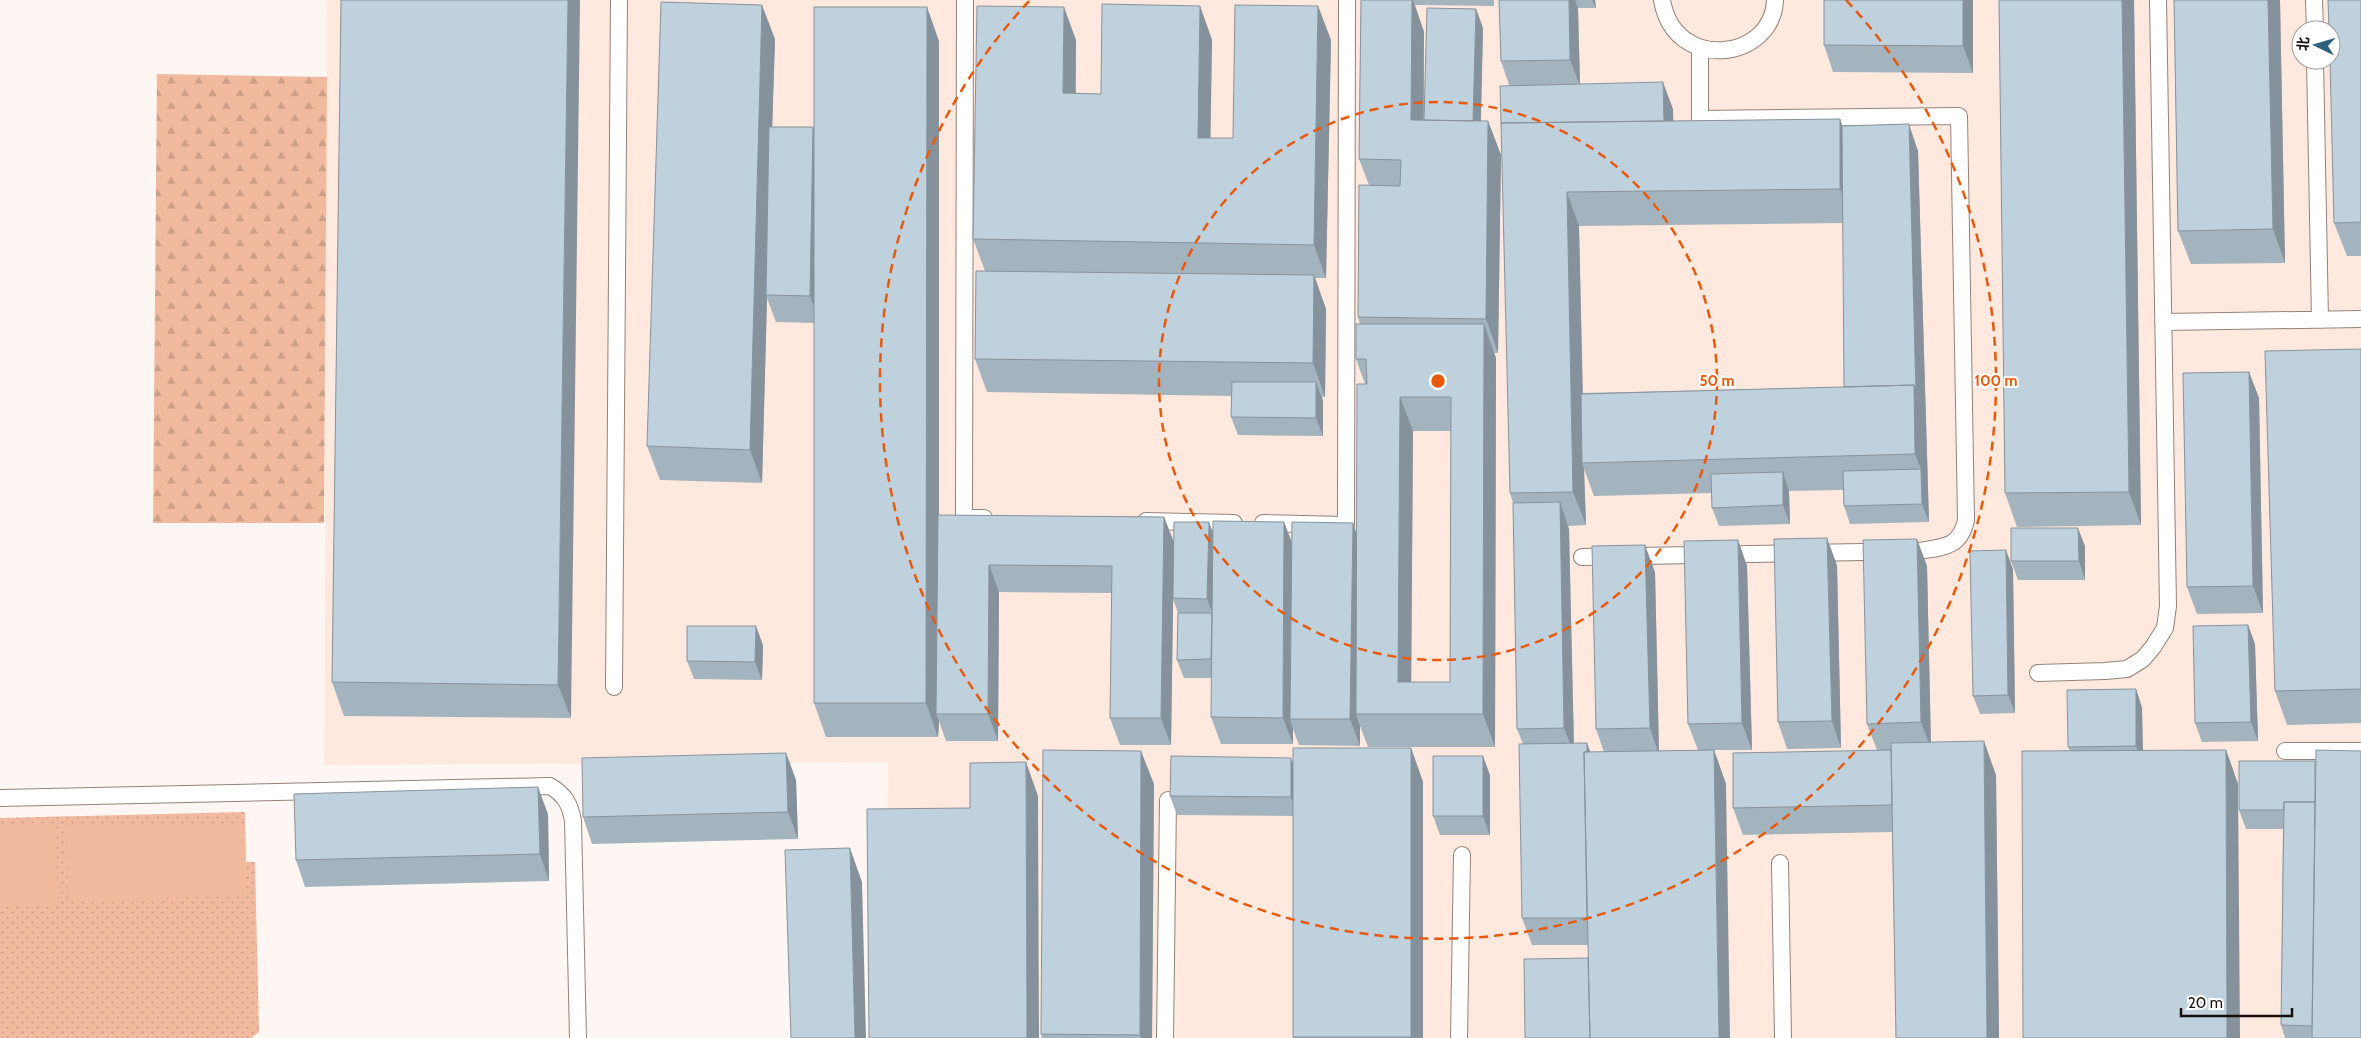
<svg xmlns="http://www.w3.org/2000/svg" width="2361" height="1038" viewBox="0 0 2361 1038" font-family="Cabin,'Noto Sans SC',sans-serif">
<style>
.built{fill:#ffe9de;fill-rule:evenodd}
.grass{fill:url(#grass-dots)}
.forest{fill:url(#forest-firs)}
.park{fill:#f1ba9e}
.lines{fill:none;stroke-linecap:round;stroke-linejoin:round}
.lane-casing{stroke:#938279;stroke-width:18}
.lane{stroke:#fff;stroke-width:16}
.wall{fill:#a4b4be;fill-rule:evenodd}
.shaded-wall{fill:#86929b}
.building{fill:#bfd1dd;stroke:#86929b;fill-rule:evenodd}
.ring{fill:none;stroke:#e8590c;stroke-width:2.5;stroke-dasharray:9 6}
.centre{fill:#e8590c;stroke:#fff;stroke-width:2.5}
.ring-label{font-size:15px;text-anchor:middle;font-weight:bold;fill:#e8590c;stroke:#fff;stroke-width:4;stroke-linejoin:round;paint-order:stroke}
</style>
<defs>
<pattern id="grass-dots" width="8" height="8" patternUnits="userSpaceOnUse" patternTransform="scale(1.25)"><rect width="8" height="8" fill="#f1ba9e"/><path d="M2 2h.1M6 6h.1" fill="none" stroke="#ce9f87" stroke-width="1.8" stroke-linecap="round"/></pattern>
<pattern id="forest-firs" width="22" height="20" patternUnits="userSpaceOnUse" patternTransform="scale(1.25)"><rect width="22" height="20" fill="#f1ba9e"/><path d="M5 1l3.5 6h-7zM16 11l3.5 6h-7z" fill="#ce9f87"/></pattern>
</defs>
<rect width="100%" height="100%" fill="#fef6f2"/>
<!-- built -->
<path class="built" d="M327,0H2361V1038H890L888,762L324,765ZM2301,30H2331V60H2301Z"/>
<!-- grass -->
<path class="grass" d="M245,812L246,862H255L259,1032L251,1038H0V818Z"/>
<!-- forest -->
<path class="forest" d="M157,74L327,77L324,523H153Z"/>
<!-- park -->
<path class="park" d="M56,823L58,903L0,904V824Z
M243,823L245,896L68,900L67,827Z"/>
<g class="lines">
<!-- lane casing -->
<g class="lane-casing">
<path id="lane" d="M965,0L964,518H984
M1662,0C1674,73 1773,61 1775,0
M2314,0L2315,30
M2315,60L2320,320
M2163,322L2361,319
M1146,521L1234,523
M1263,523L1346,525L1347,0
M1582,557L1918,551C1943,547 1960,548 1966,520L1959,116L1700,119V48
M2038,673L2105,671L2127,669L2143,659L2153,647L2165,628L2168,606L2158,0
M614,687L619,0
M2285,751H2361
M0,798L550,786C565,795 570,804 573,821L578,1038
M1780,863L1783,1038
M1165,1038L1168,800
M1459,1038L1462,855"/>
</g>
<!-- lane -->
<use href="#lane" class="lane"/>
</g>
<!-- wall -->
<path class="wall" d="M341,0L571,718L344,716L332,682Z
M1361,0H1494V6L1415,5L1424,32V120L1476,9L1483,28L1481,121H1488L1501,155L1498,353H1494L1496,358L1495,747H1368L1360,726V746L1299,745L1293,729V744H1221L1211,717L1212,678H1184L1177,660L1178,613L1173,599L1171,745H1120L1110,718L1112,593L999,592L998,741H946L939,721L938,737H826L814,703V323L776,322L767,298L762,483L660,480L647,446L775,39L772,127H813L939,41V515L1164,517L1174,542L1213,532L1284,522L1292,542L1356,533L1365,384L1356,359L1360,324L1358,317L1369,185L1359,159ZM1413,431H1451L1450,682H1411Z
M1499,0H1595L1596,8H1578L1580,84L1673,109V121L1840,119L1842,126L1918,151L1929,522L1850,524L1844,506L1843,490L1789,491L1790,524L1719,526L1712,508L1711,493L1594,496L1584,469L1586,525L1568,526L1569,529L1574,743L1590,752H1604L1596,729L1655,572L1659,751L1698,750L1688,724L1738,540L1747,566L1752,750H1714L1726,784L1588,958V945H1532L1522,918L1523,744L1517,729L1513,503L1510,493L1509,85L1501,61ZM1843,223L1844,387L1583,393L1579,226Z
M1973,0V73L1833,72L1824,45Z
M1999,0H2134L2141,525L2017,527L2005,493Z
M2174,0H2280L2285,263L2191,264L2178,231Z
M2361,0V256H2347L2334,223Z
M1200,6L1212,40L1210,138H1233L1318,6L1331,40L1326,278H1315L1326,309L1325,397H1322L1323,401V436L1238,435L1231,417L1232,396L987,392L975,359L985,271L973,239L1076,40V93L1101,94Z
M2361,349V723L2287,725L2275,691Z
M2249,372L2259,398L2263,613L2197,614L2187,587Z
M2085,546V580H2018L2011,561Z
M1837,565L1841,748L1787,749L1778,722Z
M1927,566L1931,742L1996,775L1999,1038H1896L1892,832L1743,835L1733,808L1877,750L1867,724Z
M2013,569L2015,713L1980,714L1973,696Z
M2248,625L2255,644L2258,741L2202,742L2195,723Z
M763,645L762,680L694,679L687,661Z
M2136,689L2142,708L2143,751L2226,750L2238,784L2070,751L2068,747Z
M1411,748L1423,782V1038H1293V816L1177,815L1170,796L1293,764Z
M786,753L796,780L798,839L592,844L583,817Z
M2315,761L2361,1038H2285L2281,1025L2283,829H2246L2239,810Z
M1490,775V835H1440L1433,816Z
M1154,784L1152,1038H1042L1041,1034Z
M548,814L549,881L305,887L296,860Z"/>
<!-- shaded-wall -->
<path class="shaded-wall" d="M568,0H580L571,718L558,685Z
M1412,0H1413L1424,32L1423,154L1411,120Z
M1569,0H1575L1578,8L1580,86L1570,60Z
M1592,0H1595L1596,8Z
M1963,0H1973V73L1963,46Z
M2122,0H2134L2141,525L2129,492Z
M2268,0H2280L2285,263L2273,229Z
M762,5L775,39L767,295H766L767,298L762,483L750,450Z
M1200,6L1212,40L1210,171L1198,138Z
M1318,6L1331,40L1326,278L1314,245Z
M927,7L939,41V714H936L939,721L938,737L926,703Z
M1064,7L1076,40L1075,127L1063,93Z
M1476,9L1483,28L1480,150L1473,131Z
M1663,82L1673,109L1674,147L1664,121Z
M1840,119L1852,153L1853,223L1840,189Z
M1488,121L1501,155L1498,353L1486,319Z
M1909,124L1918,151L1929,522L1922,504L1921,469L1915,454Z
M813,127L820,323L810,296Z
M1567,192L1579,226L1584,462L1582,463L1584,469L1586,525L1573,492Z
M1314,275L1326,309L1325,397L1313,363Z
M1484,324L1496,358L1495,747L1483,714Z
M2249,372L2259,398L2263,613L2253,586Z
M1316,382L1323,401V436L1316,418Z
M1400,397L1413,431L1411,715L1398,682Z
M1783,472L1789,491L1790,524L1783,505Z
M1560,502L1569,529L1574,754L1564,728Z
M1164,517L1174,543L1171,745L1161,718Z
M1209,522L1216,541L1214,617L1207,599Z
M1284,522L1294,549L1290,719L1293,729V744L1283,718Z
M1353,523L1362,549L1356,714L1360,726V746L1350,719Z
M2078,528L2085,546V580L2079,561Z
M1827,538L1837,565L1841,748L1832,721Z
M1917,539L1927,566L1931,749L1921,722Z
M1738,540L1747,566L1752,750L1742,723Z
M1645,545L1655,572L1659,755L1650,728Z
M2006,550L2013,569L2015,713L2008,695Z
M989,565L999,592L998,741L988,714Z
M2248,625L2255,644L2258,741L2251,722Z
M756,626L763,645L762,680L755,662Z
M2136,689L2142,708L2143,765L2136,746Z
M1984,741L1996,775L1999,1038H1987Z
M1587,743L1597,769L1590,918Z
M1411,748L1423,782V1038H1411Z
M1714,750L1726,784L1730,1038H1719Z
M2226,750L2238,784L2240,1038H2227Z
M1141,751L1154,784L1152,1038H1141L1140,1035Z
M786,753L796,780L798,839L788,812Z
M1483,756L1490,775V835L1483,816Z
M1291,758L1298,777L1297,816L1291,797Z
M1026,762L1038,796L1039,1038H1027Z
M538,787L548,814L549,881L540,854Z
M850,848L862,882L866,1038H855Z"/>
<!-- building -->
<path class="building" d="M341,0H568L558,685L332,682Z
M1361,0H1412L1411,120L1488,121L1486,319L1358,317L1359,185L1400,186L1401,160L1359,159Z
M1499,0H1569L1570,60L1501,61Z
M1824,0H1963V46L1824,45Z
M1999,0H2122L2129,492L2005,493Z
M2174,0H2268L2273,229L2178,231Z
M2328,0H2361V222L2334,223L2330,60H2331V30H2329Z
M661,2L762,5L750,450L647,446Z
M1102,4L1200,6L1198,138H1233L1235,5L1318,6L1314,245L973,239L977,6L1064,7L1063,93L1101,94Z
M814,7H927L926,703H814Z
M1427,8L1476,9L1473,121L1424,120Z
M1663,82L1664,121L1501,123V124L1500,86Z
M1840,119V189L1567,192L1573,492L1510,493L1501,123Z
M1909,124L1916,392L1914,385L1844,387L1842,126Z
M769,127H813L810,296L766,295Z
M976,271L1314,275L1313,363L975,359Z
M1356,324H1484L1483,714H1356L1357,384H1367L1366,359H1356ZM1400,397H1451L1450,682H1398Z
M2361,349V689L2275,691L2265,351Z
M2249,372L2253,586L2187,587L2183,373Z
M1232,382H1316V418L1231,417Z
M1914,385L1915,454L1582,463L1581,394Z
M1921,469L1922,504L1844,506L1843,471Z
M1783,472V505L1712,508L1711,474Z
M1560,502L1564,728L1517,729L1513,503Z
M938,515L1164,517L1161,718H1110L1112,566L989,565L988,714H936Z
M1213,521L1284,522L1283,718L1211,717Z
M1174,522H1209L1207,599L1173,598Z
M1292,522L1353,523L1350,719H1290Z
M2011,528H2078L2079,561H2011Z
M1827,538L1832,721L1778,722L1774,539Z
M1917,539L1921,722L1867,724L1863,540Z
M1738,540L1742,723L1688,724L1684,541Z
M1645,545L1650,728L1596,729L1592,546Z
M2006,550L2008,695L1973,696L1970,551Z
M1178,613H1212L1211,659L1177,660Z
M2248,625L2251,722L2195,723L2193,626Z
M687,626H756L755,662L687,661Z
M2136,689V746L2068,747L2067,690Z
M1984,741L1987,1038H1896L1891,743Z
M1587,743V752H1584L1587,918H1522L1519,744Z
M1293,748H1411V1037H1293Z
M1043,750L1141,751L1140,1035L1041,1034Z
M1714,750L1719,1038H1590L1584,752Z
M1891,750L1892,805L1733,808V753Z
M2226,750L2227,1038H2023L2022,751Z
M2316,750L2361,751V1038H2312Z
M786,753L788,812L583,817L582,758Z
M1171,756L1291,758V797L1170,796Z
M1433,756H1483V816H1433Z
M2239,761H2315V802H2284V810H2239Z
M1026,762L1027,1038H869L867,809L970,808V763Z
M538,787L540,854L296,860L294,794Z
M2284,802H2315L2312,1026L2281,1025Z
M850,848L855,1038H791L785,850Z
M1588,958L1590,1038H1525L1524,959Z"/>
<!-- distance rings -->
<g class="ring">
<circle cx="1438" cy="381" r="279"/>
<path d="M1846 0A558 558 0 1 1 1030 0"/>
</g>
<circle cx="1438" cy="381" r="8" class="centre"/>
<g class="ring-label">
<text x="1717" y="386">50 m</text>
<text x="1996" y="386">100 m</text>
</g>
<!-- north arrow -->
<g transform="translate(2316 45) rotate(275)"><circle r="24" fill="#ffffff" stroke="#a29f9e"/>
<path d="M0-4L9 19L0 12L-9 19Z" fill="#2e617e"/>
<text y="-8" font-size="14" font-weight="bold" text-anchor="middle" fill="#17100d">北</text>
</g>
<!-- scale -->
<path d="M2181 1008v8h111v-8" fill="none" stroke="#17100d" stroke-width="2.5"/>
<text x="2188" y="1008" font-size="15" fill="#17100d" stroke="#ffffff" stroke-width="4" paint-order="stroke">20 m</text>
</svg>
